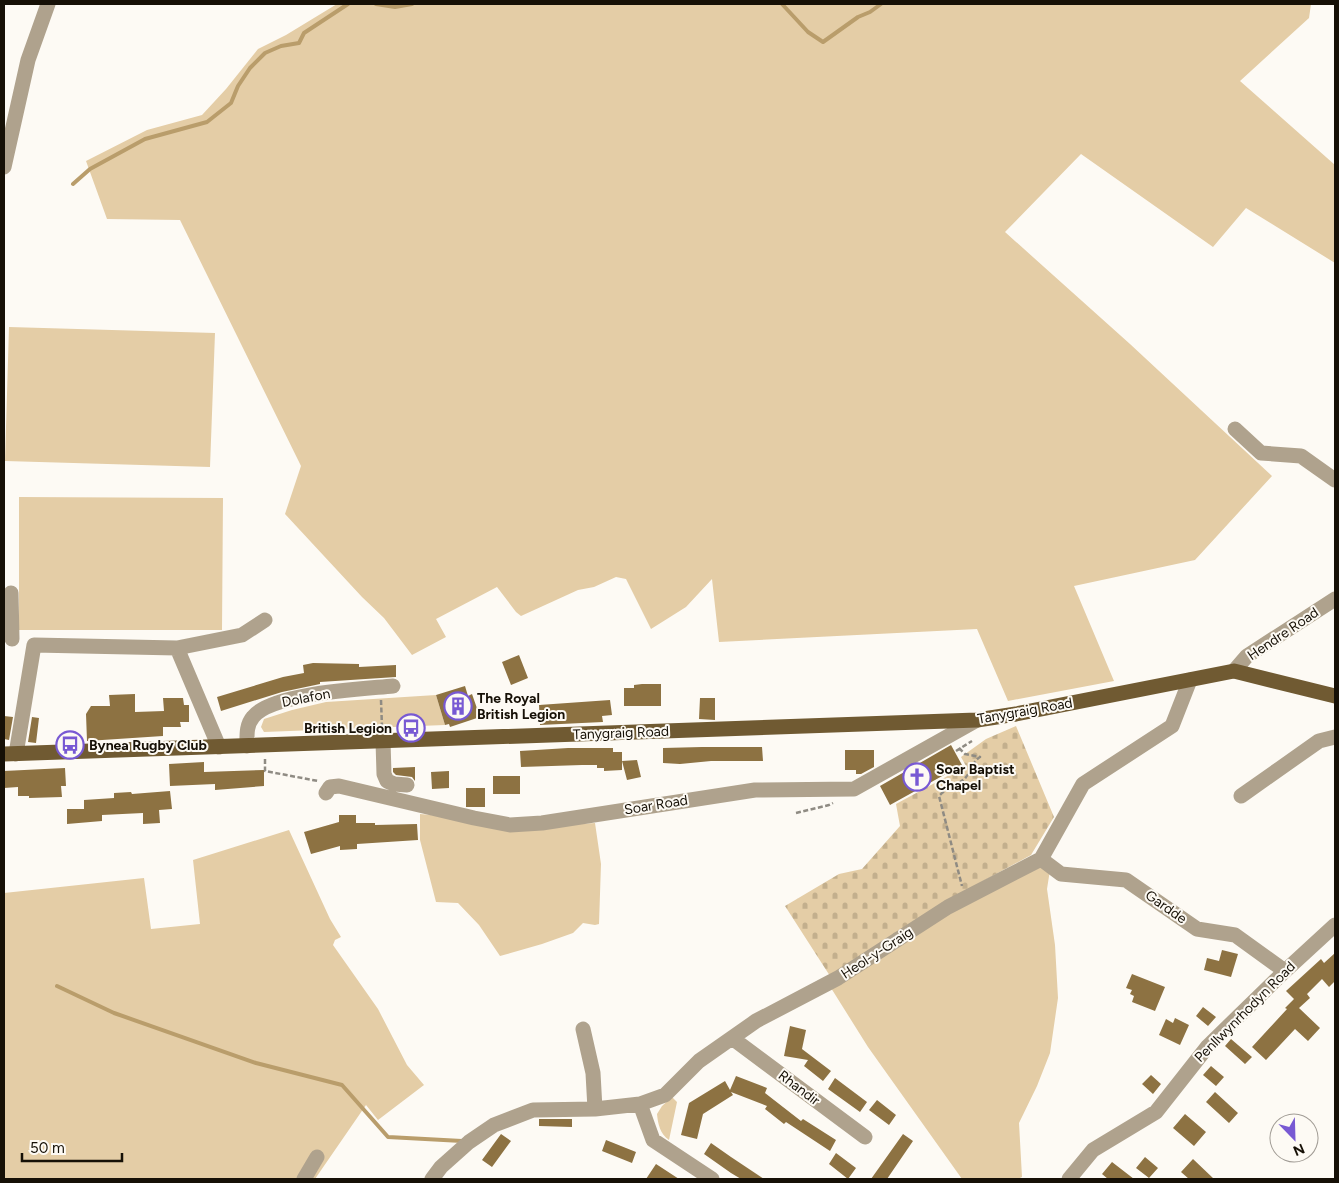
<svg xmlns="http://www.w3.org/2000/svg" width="1339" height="1183" viewBox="0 0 1339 1183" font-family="Figtree,sans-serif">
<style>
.grass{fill:#e4cda6}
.cemetery{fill:url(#cemetery-stones)}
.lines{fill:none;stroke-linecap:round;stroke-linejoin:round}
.stream{stroke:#b99d6b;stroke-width:4}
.building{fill:#8d7242}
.path{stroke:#8f8b83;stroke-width:2.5;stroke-dasharray:5 2.5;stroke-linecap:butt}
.minor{stroke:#afa28d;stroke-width:15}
.major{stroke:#705a32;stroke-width:15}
.labels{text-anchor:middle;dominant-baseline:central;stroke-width:4;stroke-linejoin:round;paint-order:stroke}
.street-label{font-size:14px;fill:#161006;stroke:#fdfaf4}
.poi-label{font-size:14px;font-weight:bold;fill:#161006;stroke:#fdfaf4;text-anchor:start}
</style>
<defs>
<pattern id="cemetery-stones" width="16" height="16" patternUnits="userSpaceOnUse" patternTransform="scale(1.25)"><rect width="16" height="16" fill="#e4cda6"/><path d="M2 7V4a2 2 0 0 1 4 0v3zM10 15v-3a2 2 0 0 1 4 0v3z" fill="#c3af8d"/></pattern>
</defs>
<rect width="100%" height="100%" fill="#fdfaf4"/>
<!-- grass -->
<path class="grass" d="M337,4H1311L1309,18L1240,81L1335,165V263L1246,208L1213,247L1081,154L1005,232L1130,344L1272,476L1195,560L1074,586L1114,681L1008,701L977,629L719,642L712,579L686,607L651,629L626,579L616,577L594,587L578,590L521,616L516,612L497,587L436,619L446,637L412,655L384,618L362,597L285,514L301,466L180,220L107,219L86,161L147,130L202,115L226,89L258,49L286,35Z
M9,327L215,333L210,467L5,461Z
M19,497L223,498L222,630H19Z
M436,695L445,725L264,732L261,727L264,719L292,710L326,702Z
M420,814L549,826L595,823L601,864L599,924L595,925L583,923L573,933L542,944L500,956L479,925L458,903L436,902L420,840Z
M289,830L330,919L341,937L335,940L333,945L378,1009L407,1065L424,1085L378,1120L366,1105L315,1179H4V893L144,878L151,929L200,924L193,860Z
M1041,865L1050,870L1047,889L1055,945L1058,998L1050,1053L1037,1086L1019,1123L1022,1177L1018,1179H962L868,1047L831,988L952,911Z
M672,1097L677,1102L669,1140C660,1134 658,1124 657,1114L662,1106Z"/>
<!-- cemetery -->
<path class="cemetery" d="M1016,726L1054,817L1031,855L943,903L830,976L785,906L839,874L862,869L900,826L896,804L966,766L961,757L986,739Z"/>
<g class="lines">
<!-- stream -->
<path class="stream" d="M376,4L395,7L412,4
M782,4L808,32L823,42L858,17L870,12L881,4
M73,184L90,169L145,139L207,122L231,103L238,86L250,68L265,53L281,46L299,43L304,33L348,4
M57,986L114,1013L256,1063L342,1085L388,1137L462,1141"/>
</g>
<!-- building -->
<path class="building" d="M519,655L528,678L511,685L502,662Z
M313,663L359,664V667L396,665V677L320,682V684L282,692L221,711L217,697L283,677L304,673L303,665Z
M642,684H661V706H624V688H634V685Z
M465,686L468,696L472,694L480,717L450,727L449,724L445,725L436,695Z
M135,694V712L164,711L163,698H183L184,705H189V722H180L181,727H163V736L87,741L86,714L91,706H110L109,695Z
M700,698H715V720L699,719Z
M610,700L612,715L602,716L603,722L540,725L539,705Z
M4,716L13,717L9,740L4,739Z
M32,717L39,718L36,743L28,742Z
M951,745L962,765L890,805L880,786Z
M702,747H762L763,761H711L680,764L663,763V748Z
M568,748H613V752H622V761L637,760L641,777L627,780L622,761V770L604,771V768H597V765H582L521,767L520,751Z
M845,750H874V767L861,774H856V770H845Z
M204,762V772L264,770V786L215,790V784L170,786L169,764Z
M415,767V781L412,777L396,775L393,772V768Z
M65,768L66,786H61L62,797L29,798V796H18V787L4,788V771Z
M449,771V788L432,789L431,772Z
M493,776H520V794H493Z
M466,788H485V807H466Z
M170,791L172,809L159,810L160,823L143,824V813L102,815V821L67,824V809H84V800L114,798V793L131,792L132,794Z
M339,815H356V823H375V825L417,824L418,840L357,844V849L340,850V846L311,854L304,832L339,822Z
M1222,950L1238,954L1231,977L1204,970L1207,958L1219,961Z
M1335,953V981L1329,987L1322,979L1307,994L1310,998L1299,1008L1320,1028L1308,1041L1295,1029L1266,1060L1252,1047L1287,1009L1285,1008L1294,999L1286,991L1321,959L1324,963Z
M1132,974L1165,987L1155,1011L1132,1002L1134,996L1130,994L1132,990L1126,988Z
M1203,1007L1216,1017L1208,1026L1196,1016Z
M1175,1018L1189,1025L1180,1045L1159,1035L1166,1019L1173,1023Z
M790,1026L806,1030L802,1049L831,1071L823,1081L804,1066L808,1060L784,1056Z
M1231,1039L1252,1057L1245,1064L1225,1046Z
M1211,1066L1224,1077L1216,1086L1203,1075Z
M1151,1075L1161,1084L1153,1094L1142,1084Z
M736,1076L767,1088L765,1093L801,1121L803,1119L836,1140L830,1151L786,1122L784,1124L765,1109L767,1106L731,1092L733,1095L703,1114L697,1139L681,1135L689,1103L725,1081L730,1090Z
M835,1078L867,1102L860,1112L828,1089Z
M1215,1092L1238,1113L1229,1123L1206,1102Z
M877,1100L896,1115L889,1125L869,1110Z
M1185,1114L1206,1132L1194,1146L1173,1128Z
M539,1119H572V1127L539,1126Z
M501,1134L511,1141L492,1167L482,1160Z
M903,1134L913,1141L887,1179H871Z
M606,1140L636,1152L632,1163L602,1151Z
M711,1143L731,1157L764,1179H741L731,1173L704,1154Z
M836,1153L856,1168L848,1179L829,1164Z
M1145,1157L1158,1168L1149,1178L1136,1168Z
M1193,1159L1214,1179H1189L1181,1172Z
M1112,1162L1134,1179H1108L1102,1174Z
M656,1164L679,1179H646Z"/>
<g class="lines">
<!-- path -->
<path class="path" d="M381,700L382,727
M959,748L965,754L980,757C972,762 972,770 966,777C961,784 947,787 939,796L962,886
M956,751L972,741
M265,759V771L318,781
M796,813L829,805L833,803"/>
<!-- minor -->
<path class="minor" d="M4,167L28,60L48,4
M1235,429L1261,453L1301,456L1335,480
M11,593L12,639
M177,648L219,747
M1234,671L1247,656L1335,599
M383,741L384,774L387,781L394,784L407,785
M247,746C247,736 246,725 253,717C271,693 363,689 393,686
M16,754L34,645L177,648L242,635L265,620
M326,793L330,787L339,786L474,818L510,825L542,823L755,790L854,789L977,720
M1241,796L1319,741L1335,737
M1041,859L1061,874L1126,880L1197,929L1235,935L1285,971
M583,1029L593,1073L595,1109
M732,1038L865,1137
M640,1104L653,1140L712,1179
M304,1179L317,1157
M432,1179L441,1167L469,1142L494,1125L533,1110L595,1109L640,1104L665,1095L699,1061L756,1021L838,978L948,907L1041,859L1083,784L1172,726L1190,680
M1069,1179L1093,1150L1156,1112L1208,1046L1285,971L1335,925"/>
<!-- major -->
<path class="major" d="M4,754L977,720L1016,714L1234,671L1335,696"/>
</g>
<!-- icons -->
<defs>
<g id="building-ring" transform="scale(1.4375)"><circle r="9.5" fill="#fdfaf4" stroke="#7859d3" stroke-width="1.5"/><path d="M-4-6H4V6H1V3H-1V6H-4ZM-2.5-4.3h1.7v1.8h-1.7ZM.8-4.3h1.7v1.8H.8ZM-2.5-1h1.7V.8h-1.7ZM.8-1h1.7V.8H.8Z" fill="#7859d3"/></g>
<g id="bus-ring" transform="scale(1.4375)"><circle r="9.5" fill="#fdfaf4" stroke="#7859d3" stroke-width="1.5"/><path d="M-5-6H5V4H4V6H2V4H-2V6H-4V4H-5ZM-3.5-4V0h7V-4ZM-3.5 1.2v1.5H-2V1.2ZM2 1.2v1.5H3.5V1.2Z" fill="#7859d3"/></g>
<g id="church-ring" transform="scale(1.4375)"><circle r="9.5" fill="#fdfaf4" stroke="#7859d3" stroke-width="1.5"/><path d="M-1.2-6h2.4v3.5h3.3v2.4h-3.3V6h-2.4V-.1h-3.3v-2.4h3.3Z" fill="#7859d3"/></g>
</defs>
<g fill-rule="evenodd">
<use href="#building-ring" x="458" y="706"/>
<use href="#bus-ring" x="411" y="728"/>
<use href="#bus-ring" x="70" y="745"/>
<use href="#church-ring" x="917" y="777"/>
</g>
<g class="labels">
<!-- street labels -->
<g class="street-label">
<text transform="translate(1283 634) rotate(-34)">Hendre Road</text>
<text transform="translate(306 698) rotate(-11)">Dolafon</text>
<text transform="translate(1025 711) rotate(-10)">Tanygraig Road</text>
<text transform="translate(621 733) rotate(-2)">Tanygraig Road</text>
<text transform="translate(656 805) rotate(-9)">Soar Road</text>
<text transform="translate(1166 907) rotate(35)">Gardde</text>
<text transform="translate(877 953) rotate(-33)">Heol-y-Graig</text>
<text transform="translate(1245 1012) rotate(-45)">Penllwynrhodyn Road</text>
<text transform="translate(799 1088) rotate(37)">Rhandir</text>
</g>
<!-- poi labels -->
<g class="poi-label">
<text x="477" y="698">The Royal<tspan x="477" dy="16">British Legion</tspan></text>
<text x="392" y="728" text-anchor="end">British Legion</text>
<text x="89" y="745">Bynea Rugby Club</text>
<text x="936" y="769">Soar Baptist<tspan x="936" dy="16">Chapel</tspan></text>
</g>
</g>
<!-- border -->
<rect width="1339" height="1183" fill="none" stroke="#161006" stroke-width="10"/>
<!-- north arrow -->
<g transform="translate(1294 1138) rotate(157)"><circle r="24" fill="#fdfaf4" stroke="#a19c95"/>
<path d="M0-4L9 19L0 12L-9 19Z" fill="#7859d3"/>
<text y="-8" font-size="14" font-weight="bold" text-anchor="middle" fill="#161006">N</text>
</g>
<!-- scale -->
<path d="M22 1153v8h100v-8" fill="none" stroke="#161006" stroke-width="2.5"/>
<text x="30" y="1153" font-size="15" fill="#161006" stroke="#fdfaf4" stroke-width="4" paint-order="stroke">50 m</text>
</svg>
